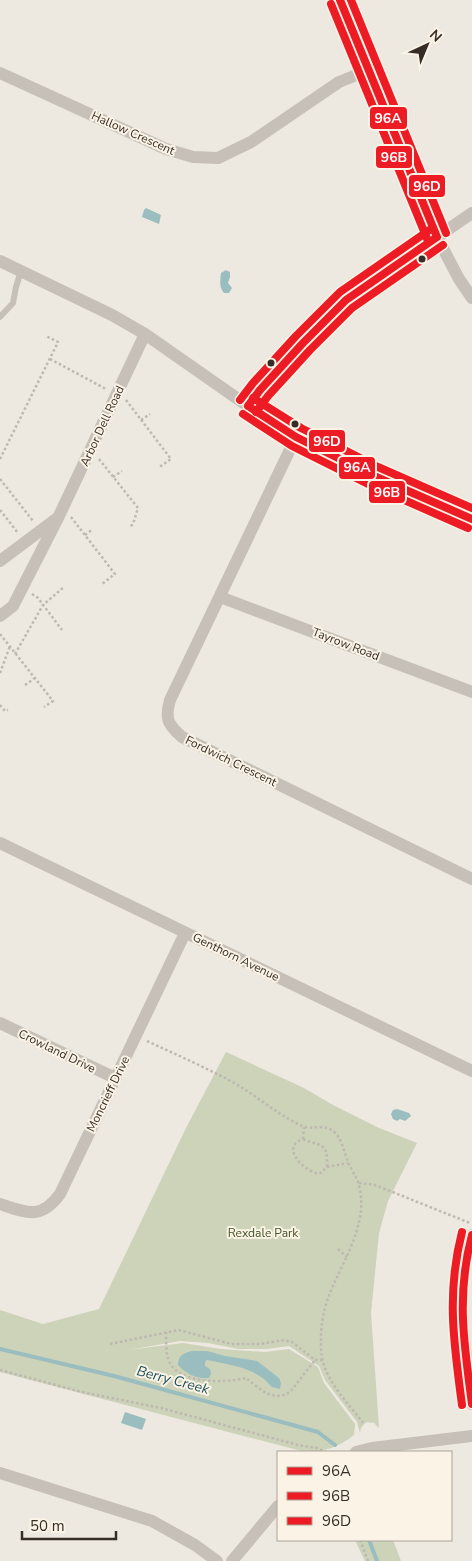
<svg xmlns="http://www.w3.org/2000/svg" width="472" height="1561" viewBox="0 0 472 1561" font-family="'Nunito Sans',sans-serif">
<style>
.green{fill:#ccd3b9}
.water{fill:#9abdbf}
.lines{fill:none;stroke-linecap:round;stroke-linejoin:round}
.stream{stroke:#9abdbf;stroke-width:4}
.path{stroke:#beb8b1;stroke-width:2.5;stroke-dasharray:2.5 2.5;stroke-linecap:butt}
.lane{stroke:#c6c0b8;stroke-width:6}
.street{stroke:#c6c0b8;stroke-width:12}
.bus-1-casing{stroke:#faf3e6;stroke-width:11}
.bus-2-casing{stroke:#faf3e6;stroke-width:11}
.bus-3-casing{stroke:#faf3e6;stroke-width:11}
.bus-1{stroke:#ed1c24;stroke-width:8}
.bus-2{stroke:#ed1c24;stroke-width:8}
.bus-3{stroke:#ed1c24;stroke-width:8}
.bus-dot{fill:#372d27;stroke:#faf3e6;stroke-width:2}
.labels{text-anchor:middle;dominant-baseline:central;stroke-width:4;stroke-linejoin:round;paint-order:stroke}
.street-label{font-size:12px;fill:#372d27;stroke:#faf3e6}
.park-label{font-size:12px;fill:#425629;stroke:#faf3e6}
.water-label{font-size:14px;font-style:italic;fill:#1a505a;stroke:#faf3e6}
.line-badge{stroke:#faf3e6;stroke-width:2}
.badge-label{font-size:14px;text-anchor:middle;font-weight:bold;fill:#fff}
</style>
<rect width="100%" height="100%" fill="#ede8e0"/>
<!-- green -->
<path class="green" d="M226,1052L304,1088L333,1105L379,1128L417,1143L388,1201L379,1233L371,1313L379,1428L374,1423L366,1422L361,1428L360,1433L357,1422L325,1380L319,1366L289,1346L267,1349H238L208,1343L180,1341L128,1350L183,1343L221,1349L265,1352L289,1349L318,1367L324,1383L355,1424L354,1435C339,1447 324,1452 305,1452L0,1372V1310L43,1324L99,1309L186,1128Z
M355,1540H393L401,1561H365Z"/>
<!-- water -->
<path class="water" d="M146,208L161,215L159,224L142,217L144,210Z
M226,270L230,272V277L228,283L232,288L229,293H224C219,287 220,281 221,273Z
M397,1109L409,1113L411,1116L405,1121L400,1119L397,1121L393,1119L391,1114L393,1110Z
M192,1351H207L225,1356L257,1361L279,1378L281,1383L280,1389L272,1387C269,1385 267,1381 264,1379C249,1367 226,1364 207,1360L205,1362V1366L210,1369L211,1373L209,1378C197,1379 186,1374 178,1365C178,1356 183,1353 192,1351Z
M125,1412L146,1419L142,1430L121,1423Z"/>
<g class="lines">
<!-- stream -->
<path class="stream" d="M0,1349L114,1376L318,1432L335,1445
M369,1540L377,1561"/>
<!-- path -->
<path class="path" d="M50,359L106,389
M126,400L171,459L158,468
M141,420L150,414
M0,459L58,342L46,336
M99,459L138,508L133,524L130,527
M113,477L122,471
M0,479L33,521
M0,510L18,533
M71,517L115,574L102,584
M85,535L93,529
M32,594L38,598L62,630
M0,634L53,701L44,707
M15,654L43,605L64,587
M0,673L10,646
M25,685L35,678
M0,705L5,711L8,710
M147,1041C177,1055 207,1068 236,1084C258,1097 277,1114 300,1125C310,1131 323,1123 333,1131C342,1138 344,1152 348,1162C351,1170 357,1177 359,1185C369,1224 343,1260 330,1293C322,1312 319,1337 322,1357C326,1382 349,1404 364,1424
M303,1139C322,1147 328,1142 327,1167C324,1169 323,1172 320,1173C310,1176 277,1148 303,1139Z
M303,1139L304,1127
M327,1167L348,1163
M359,1183L375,1185L470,1223
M338,1249L347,1257
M166,1332C166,1340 166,1351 168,1359C177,1385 225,1383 246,1378C259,1388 274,1404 291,1391L315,1360
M110,1344L179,1330L231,1344H260L284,1340L292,1342L315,1360H323
M0,1370L82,1392L161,1408L298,1445L317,1448L326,1452
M360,1540L368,1561"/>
<!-- lane -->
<path class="lane" d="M0,317L13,303L16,287L21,271"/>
<!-- street -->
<path class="street" d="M340,0L437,237L459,279L472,298
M0,73L166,149L193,157L218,158L251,142L339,82L369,70
M0,261L112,315L145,334L248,406L296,437L374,476L472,519
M248,406L260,390L303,343L346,300L472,213
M296,437L170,700C165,718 167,724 182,737L472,879
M0,561L56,519
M220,597L472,692
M0,616L13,606L58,518L145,334
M0,843L472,1071
M0,1023L115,1078
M0,1204C27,1213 41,1220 60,1194L185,933
M472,1235C453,1292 465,1345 472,1404
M356,1452L372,1448L472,1436
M0,1473L152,1521L195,1545L217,1561
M232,1561L278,1506"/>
<!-- bus-1 casing -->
<g class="bus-1-casing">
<path id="bus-1" d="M340,0L437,237
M248,406L260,390L303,343L346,300L437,237
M248,406L296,437L374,476L472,519
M472,1235C456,1295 464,1344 472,1404"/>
</g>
<!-- bus-2 casing -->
<g class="bus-2-casing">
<path id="bus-2" d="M331,4L428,241
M256,412L268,396L310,350L352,308L443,245
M243,414L292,446L370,485L468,528
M462,1405C454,1344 446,1294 462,1232"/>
</g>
<!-- bus-3 casing -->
<g class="bus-3-casing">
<path id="bus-3" d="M351,0L446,233
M253,398L301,428L378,467L472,508
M240,400L253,383L296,336L340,292L431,229"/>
</g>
<!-- bus-1 -->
<use href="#bus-1" class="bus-1"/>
<!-- bus-2 -->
<use href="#bus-2" class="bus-2"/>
<!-- bus-3 -->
<use href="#bus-3" class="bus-3"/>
</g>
<!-- markers -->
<g class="bus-dot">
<circle cx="422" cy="259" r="4.5"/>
<circle cx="271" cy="363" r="4.5"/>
<circle cx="295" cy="424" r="4.5"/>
</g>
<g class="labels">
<!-- street labels -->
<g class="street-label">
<text transform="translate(133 133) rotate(24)">Hallow Crescent</text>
<text transform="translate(102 426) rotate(-65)">Arbor Dell Road</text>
<text transform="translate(346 644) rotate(21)">Tayrow Road</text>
<text transform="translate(231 761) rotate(26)">Fordwich Crescent</text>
<text transform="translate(236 957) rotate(26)">Genthorn Avenue</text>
<text transform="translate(57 1051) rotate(26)">Crowland Drive</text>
<text transform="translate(108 1094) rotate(-64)">Moncrieff Drive</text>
</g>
<!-- park labels -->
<g class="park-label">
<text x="263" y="1233">Rexdale Park</text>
</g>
<!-- water labels -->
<g class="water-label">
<text transform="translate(173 1380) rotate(15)">Berry Creek</text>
</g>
</g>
<g class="line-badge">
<rect x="369" y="106" width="39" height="24" rx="5" fill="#ed1c24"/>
<rect x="375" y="145" width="38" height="24" rx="5" fill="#ed1c24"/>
<rect x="408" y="174" width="38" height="24" rx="5" fill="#ed1c24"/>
<rect x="308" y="429" width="38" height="24" rx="5" fill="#ed1c24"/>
<rect x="338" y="456" width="38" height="24" rx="5" fill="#ed1c24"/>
<rect x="368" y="480" width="38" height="24" rx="5" fill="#ed1c24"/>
</g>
<g class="badge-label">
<text x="388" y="123">96A</text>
<text x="394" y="162">96B</text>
<text x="427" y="191">96D</text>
<text x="327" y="446">96D</text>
<text x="357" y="472">96A</text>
<text x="387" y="497">96B</text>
</g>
<!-- legend -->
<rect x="277" y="1451" width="175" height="90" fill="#faf3e6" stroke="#aca49a"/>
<rect x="287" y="1467" width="25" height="8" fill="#ed1c24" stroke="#aca49a"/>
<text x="322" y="1476" font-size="15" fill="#372d27">96A</text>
<rect x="287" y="1492" width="25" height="8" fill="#ed1c24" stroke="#aca49a"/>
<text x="322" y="1501" font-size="15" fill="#372d27">96B</text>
<rect x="287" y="1517" width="25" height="8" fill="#ed1c24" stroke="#aca49a"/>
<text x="322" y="1526" font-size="15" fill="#372d27">96D</text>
<!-- north arrow -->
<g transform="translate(427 45) rotate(44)" stroke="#faf3e6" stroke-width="4" paint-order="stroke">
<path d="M0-4L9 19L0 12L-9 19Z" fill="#372d27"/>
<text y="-8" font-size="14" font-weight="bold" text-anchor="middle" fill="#372d27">N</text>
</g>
<!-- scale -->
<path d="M22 1531v8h94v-8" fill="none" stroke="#372d27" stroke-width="2.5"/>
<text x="30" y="1531" font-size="15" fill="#372d27" stroke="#faf3e6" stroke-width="4" paint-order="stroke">50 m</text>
</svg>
